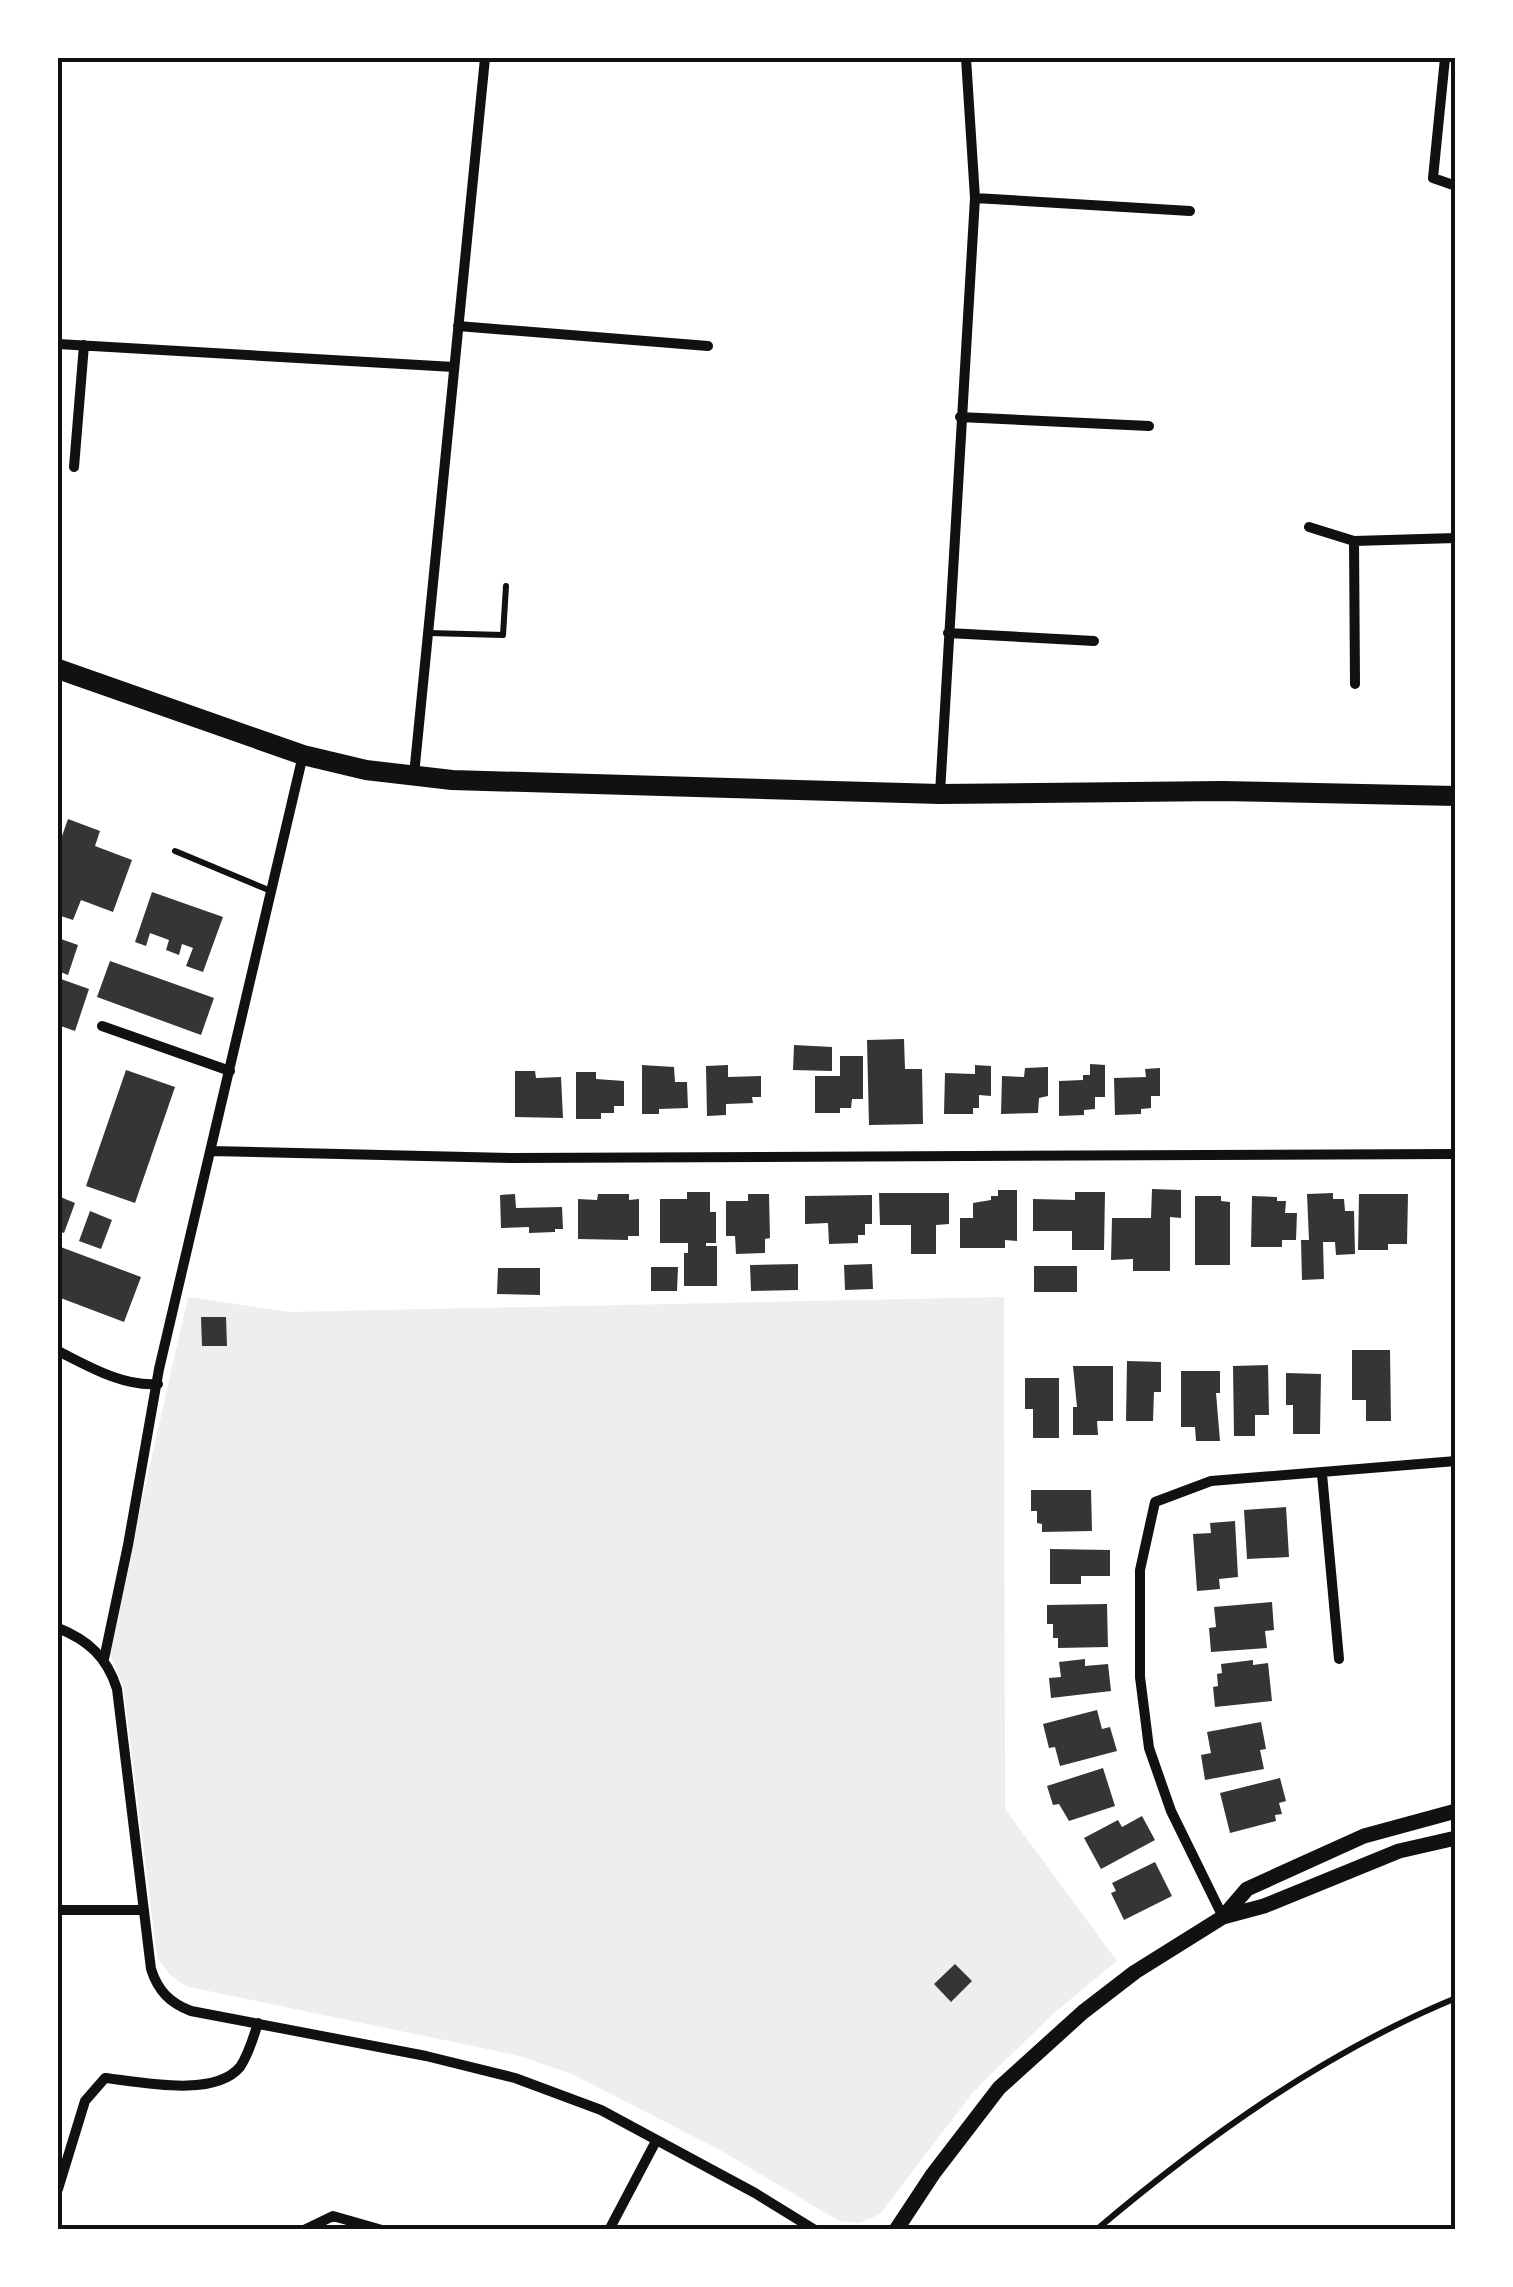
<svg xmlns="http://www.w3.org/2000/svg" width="1513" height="2287" viewBox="0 0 1513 2287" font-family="'Exo 2',sans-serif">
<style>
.green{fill:#eee}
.building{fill:#353535}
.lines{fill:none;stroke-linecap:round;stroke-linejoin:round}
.service{stroke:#111;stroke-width:6}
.minor{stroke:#111;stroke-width:10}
.tertiary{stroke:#111;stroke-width:15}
.primary{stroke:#111;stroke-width:20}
.neatline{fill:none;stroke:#111;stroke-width:4}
</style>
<rect width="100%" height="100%" fill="#fff"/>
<!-- green -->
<path class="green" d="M188,1297L289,1312L1004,1297L1005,1809L1117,1961L1054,2013L974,2091L880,2214L860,2223L839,2221L720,2150L572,2074L516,2055L189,1987C173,1980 166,1971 157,1957L123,1685L108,1650Z"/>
<!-- building -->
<path class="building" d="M68,819L100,831L95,846L132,860L113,912L81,900L73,920L58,915V834L62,836Z
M152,892L223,917L203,972L186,966L193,948L182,944L179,955L166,950L169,940L150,933L146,946L135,942Z
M58,938L78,945L68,975L58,971Z
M110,961L214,998L201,1035L97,997Z
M58,978L89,989L75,1031L58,1025Z
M904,1039L905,1069H922L923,1124L869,1125L867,1040Z
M794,1045L832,1047V1071L793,1070Z
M840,1056H863V1099H852L851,1108H840V1113H815V1076H840Z
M1090,1064L1105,1065V1097H1095V1109L1084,1110V1115L1059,1116V1081L1083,1080V1075H1090Z
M642,1065L674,1067L675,1082H687L688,1108L659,1109V1114H642Z
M728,1065V1077L761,1076V1097H752L753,1103L726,1104V1115L707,1116L706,1066Z
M975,1065L991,1066V1096L979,1095V1108H973V1114H944L945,1073L975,1074Z
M1048,1067V1096L1039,1098L1038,1113L1001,1114L1002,1076L1024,1077L1025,1068Z
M1160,1068V1096H1151V1108L1141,1109V1114L1115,1115L1114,1078L1146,1077L1145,1069Z
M126,1070L175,1087L135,1203L86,1186Z
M515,1071H535L536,1078L561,1077L563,1118L515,1117Z
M576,1072H596V1079L624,1081V1106H614V1113H601V1119H576Z
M1152,1189L1181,1190V1218L1170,1217V1271H1133V1259L1111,1260L1112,1218H1151Z
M998,1190H1017V1241L1005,1240V1248H960V1218H973V1203L991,1200V1196H998Z
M687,1192H710V1212H716V1243H706V1246H717V1286H684V1253H688V1243H660V1199H687Z
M1075,1192H1105L1104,1250H1072V1231H1033V1199L1075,1200Z
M879,1193H949V1224L936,1225V1254H911V1225H880Z
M1333,1193V1199H1344L1345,1211H1354L1355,1254L1336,1255L1335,1242H1323L1324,1279L1302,1280L1301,1240H1309L1307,1194Z
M515,1194L516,1208L562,1207L563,1229H555V1232L529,1233V1227L501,1228L500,1195Z
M598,1194H629V1200L639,1199V1236H628V1240L578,1239V1199L597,1200Z
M748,1194H769L770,1238L765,1239V1253L736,1254L735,1236H726V1201H748Z
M1359,1194H1408L1407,1244H1388V1250H1358Z
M872,1195V1224H865V1235H858V1243L829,1244L828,1223L805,1224V1196Z
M58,1196L75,1203L64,1233L58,1231Z
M1195,1196H1221V1201L1230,1202V1265H1195Z
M1252,1196L1277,1197V1201H1286L1285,1213H1297L1296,1240H1282V1247H1251Z
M90,1211L112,1220L101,1249L79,1241Z
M58,1246L141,1277L124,1322L58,1297Z
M798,1264V1290L751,1291L750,1265Z
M872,1264L873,1289L845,1290L844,1265Z
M1034,1266H1077V1292H1034Z
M651,1267H678L677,1291H651Z
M498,1268H540V1295L497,1294Z
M201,1317H226L227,1346H202Z
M1352,1350H1390L1391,1421H1366V1400H1352Z
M1127,1361L1161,1362V1392H1154L1153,1421H1126Z
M1268,1365L1269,1415H1255V1436H1234L1233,1366Z
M1073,1366H1113V1421H1097L1098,1435H1073V1407H1077Z
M1181,1371H1220V1393H1216L1220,1441H1196L1195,1427H1181Z
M1286,1373L1321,1374L1320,1434H1293V1405H1286Z
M1025,1378H1059V1438H1033V1409H1025Z
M1031,1490H1091L1092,1531L1042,1532V1524L1037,1523V1511H1031Z
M1286,1507L1289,1557L1247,1559L1244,1510Z
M1235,1521L1238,1577L1219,1579L1220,1589L1197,1591L1193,1534L1211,1533L1210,1523Z
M1050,1549L1110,1550V1576H1081V1584H1050Z
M1272,1602L1274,1630L1265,1631L1267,1648L1211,1652L1209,1628L1216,1627L1214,1607Z
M1107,1604L1108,1647L1058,1648V1638H1053V1624H1047V1605Z
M1085,1659V1666L1108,1664L1111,1691L1051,1698L1049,1678L1061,1677L1059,1662Z
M1253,1660V1665L1268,1663L1272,1701L1215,1707L1213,1687L1218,1686L1217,1674L1222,1673L1221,1664Z
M1097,1710L1102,1729L1110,1727L1117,1751L1060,1766L1055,1747L1049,1748L1043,1724Z
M1261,1722L1266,1749L1260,1750L1264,1769L1205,1780L1201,1755L1211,1753L1207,1732Z
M1103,1768L1115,1806L1069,1821L1059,1804L1053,1805L1047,1786Z
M1280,1778L1286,1801L1279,1803L1282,1814L1275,1815L1276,1821L1230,1833L1220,1793Z
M1142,1816L1155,1840L1101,1869L1084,1838L1118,1820L1122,1827Z
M1155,1862L1172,1896L1124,1920L1111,1893L1116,1891L1112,1883Z
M955,1964L972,1981L951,2002L934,1984Z"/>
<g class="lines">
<!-- service -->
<path class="service" d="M429,633L503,635L506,586
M175,851L271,891
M1096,2230C1205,2138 1323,2053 1456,1998"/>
<!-- minor -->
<path class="minor" d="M1445,58L1433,178L1456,186
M975,198L1190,211
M458,326L708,346
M58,344L454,367
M960,417L1149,426
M74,467L84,345
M1309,527L1354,541L1456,538
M1354,541L1355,684
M948,633L1094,641
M414,775L485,58
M940,793L975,198L966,58
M102,1026L230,1071
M210,1151L512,1158L1456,1154
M58,1351C88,1366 123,1387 158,1384
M1322,1474L1339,1659
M58,1628C88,1640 107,1657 117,1689L151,1969C158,1991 170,2003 191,2011L426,2056L515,2078L601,2110L755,2193L815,2230
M104,1659L128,1545L159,1369L303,755
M58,1910H144
M1223,1917L1171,1811L1149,1748L1140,1677V1570L1155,1502L1211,1481L1456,1461
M58,2189L85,2101L105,2078C141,2082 214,2098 240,2067C249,2054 253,2038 258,2023
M304,2230L333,2216L382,2230
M609,2230L656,2141"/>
<!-- tertiary -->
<path class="tertiary" d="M1223,1917L1264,1906L1399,1851L1456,1838
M896,2230L933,2174L999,2088L1083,2012L1135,1972L1223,1917L1247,1889L1364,1836L1456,1811"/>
<!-- primary -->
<path class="primary" d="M58,669L303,755L366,770L452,780L940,794L1222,791L1456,796"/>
</g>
<!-- border -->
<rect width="1513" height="2287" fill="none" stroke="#ffffff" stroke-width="120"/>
<rect x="60" y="60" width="1393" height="2167" class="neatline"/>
</svg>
